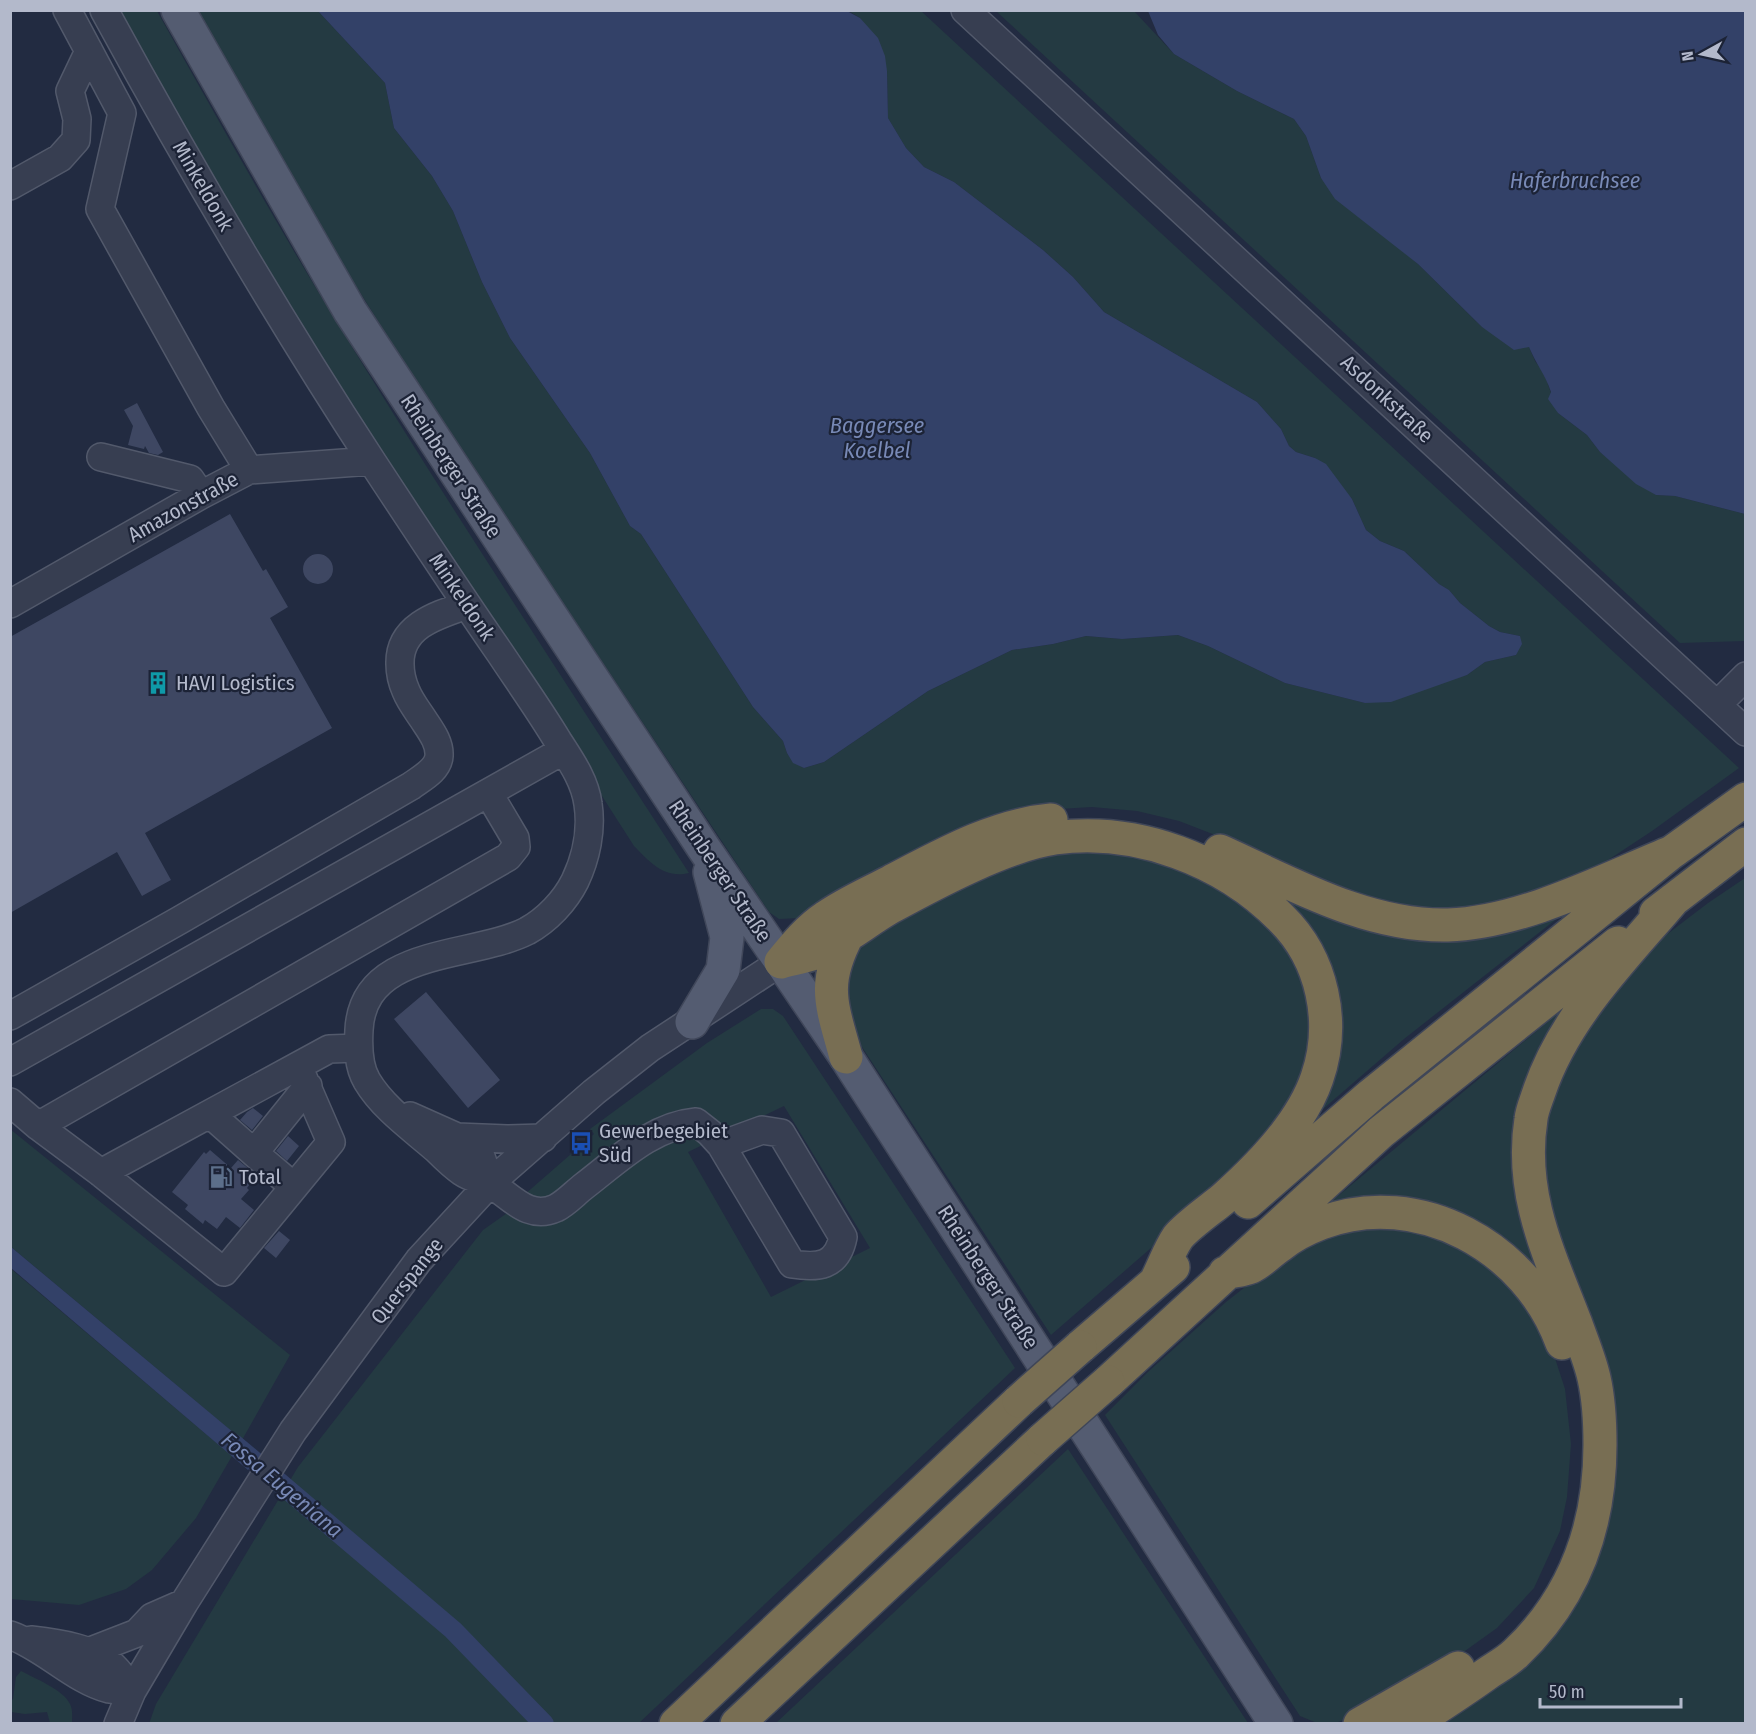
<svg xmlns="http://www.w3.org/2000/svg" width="1756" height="1734" viewBox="0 0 1756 1734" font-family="'Fira Sans Condensed',sans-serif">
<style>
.green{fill:#243a42;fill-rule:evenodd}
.water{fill:#334168}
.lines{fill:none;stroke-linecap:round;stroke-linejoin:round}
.canal{stroke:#334168;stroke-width:20}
.building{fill:#3e4762}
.minor-casing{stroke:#52596b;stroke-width:30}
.major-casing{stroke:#40475a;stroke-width:36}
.highway-casing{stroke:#3f4658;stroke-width:36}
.minor{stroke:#373e51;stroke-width:27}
.major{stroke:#545c71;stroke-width:33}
.highway{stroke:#786e53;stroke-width:33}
.highway-bridge-casing{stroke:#3f4658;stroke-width:36;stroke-linecap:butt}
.highway-bridge{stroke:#786e53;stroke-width:33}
.labels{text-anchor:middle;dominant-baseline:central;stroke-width:4.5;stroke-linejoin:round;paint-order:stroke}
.street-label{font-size:21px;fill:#b3b9cb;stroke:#1c2336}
.poi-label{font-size:21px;fill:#b3b9cb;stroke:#1c2336;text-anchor:start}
.water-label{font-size:22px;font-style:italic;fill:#7889b6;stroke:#1c2336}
</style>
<rect width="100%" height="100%" fill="#222b41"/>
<!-- green -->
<path class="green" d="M847,10L921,11L1739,768L1652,831L1590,872L1540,892L1460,912L1378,906L1223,838L1179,821L1137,811L1092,807L1042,810L800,918L779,919L769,912L421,390L318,225L195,11H318L385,83L394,128L432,176L453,211L482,282L510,338L590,453L630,526L641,534L753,707L783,741L787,753L793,762L804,768L824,762L928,691L1012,650L1053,644L1086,636L1122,639L1178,635L1208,646L1285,683L1365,703L1467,675L1485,662L1516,655L1520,636L1500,632L1489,626L1460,603L1449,590L1439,584L1404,551L1380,541L1366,530L1352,499L1315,458L1296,452L1289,446L1281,429L1257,402L1104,312L1073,277L1043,250L954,182L924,167L906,148L888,118L887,71L860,18Z
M118,11H157C216,116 274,221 338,324C451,509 571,691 689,873C664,879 650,862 634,846L270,278Z
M996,11H1134L1174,54L1237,91L1294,119L1306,136L1321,178L1418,264L1482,327L1529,347L1535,361L1544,373L1558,413L1587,435L1600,452L1656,495L1675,496L1745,514V641L1680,643Z
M1050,852H1126L1179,865L1243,900L1281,936L1307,990L1312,1023L1311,1051L1292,1102L1228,1181L1051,1335L858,1041L839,989L857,940L996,866Z
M1240,868L1341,916L1573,906L1404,1039L1308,1122L1331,1029Z
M1745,878V1723L1433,1724L1488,1688L1607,1508L1541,1185L1549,1105L1567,1049L1653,945L1708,903Z
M761,1009H773L783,1016L1015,1368L639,1723L149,1724L156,1704L298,1467L483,1230L527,1199L524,1195L594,1134L590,1129L707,1043ZM784,1106L870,1248L771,1297L688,1152Z
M1563,1009L1564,1011L1529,1088L1552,1294L1494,1242L1315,1215Z
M10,1129L290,1355L242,1440L11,1247Z
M1387,1223L1468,1248L1511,1282L1551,1346L1565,1389L1571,1444L1567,1497L1560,1531L1534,1588L1497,1628L1444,1666L1352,1716L1336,1723H1317L1300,1716L1105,1415L1149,1371L1226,1302L1282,1258L1326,1233Z
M10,1268L232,1456L196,1518L152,1570L126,1589L79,1605L11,1599Z
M1068,1449L1248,1723H776Z
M21,1671C34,1678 64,1690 70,1704C73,1710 72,1717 72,1723H50L47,1712L25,1714L11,1712V1701L13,1699L16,1677Z"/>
<!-- water -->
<path class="water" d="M318,11H847L860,18L878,38L885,56L887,71L888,118L906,148L924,167L954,182L1043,250L1073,277L1104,312L1257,402L1281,429L1289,446L1296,452L1315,458L1326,464L1352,499L1366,530L1380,541L1404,551L1439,584L1449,590L1460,603L1489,626L1500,632L1520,636L1522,644L1516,655L1485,662L1467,675L1391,702L1365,703L1285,683L1208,646L1178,635L1122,639L1086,636L1053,644L1012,650L928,691L824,762L804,768L793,763L787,753L783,741L753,707L641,534L630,526L590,453L510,338L482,282L453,211L432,176L394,128L385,83Z
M1148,11H1745V514L1675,496L1656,495L1636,484L1600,452L1587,435L1558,413L1548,399L1551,392C1545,374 1536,364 1529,347L1514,350L1482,327L1418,264L1335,199L1321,178L1306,136L1294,119L1237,91L1174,54L1158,35Z
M11,1247L258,1453L248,1470L11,1268Z"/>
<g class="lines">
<!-- canal -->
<path class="canal" d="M234,1444L453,1630L544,1724"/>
</g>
<!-- building -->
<path class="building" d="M137,403L163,452L158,455L149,453L145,446L144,449L128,445L133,426L124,410Z
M230,514L263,571L266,569L288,607L270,618L332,728L145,833L171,880L160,886L142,896L117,852L10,913V637Z
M303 569a15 15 0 1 1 30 0a15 15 0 1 1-30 0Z
M426,992L500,1080L468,1108L394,1019Z
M253,1108L263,1116L252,1130L240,1120L247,1112Z
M288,1136L299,1146L287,1161L276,1151Z
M210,1150L231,1168L238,1160L249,1169L242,1177L250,1184L247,1188L249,1190L241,1199L254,1210L240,1228L226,1217L217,1229L205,1220L203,1224L185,1209L188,1205L172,1192L204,1152L206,1154Z
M279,1231L290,1240L276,1258L264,1248Z"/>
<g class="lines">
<!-- minor casing -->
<g class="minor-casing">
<path id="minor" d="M67,10L122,113L100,209L211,408L249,470
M104,10C188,164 277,316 373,463C415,527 457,591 500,653C520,683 540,711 558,741C571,761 585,781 588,804C592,830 586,858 575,881C565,901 547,920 527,931C472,959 363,947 359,1030C358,1047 358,1066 367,1081C383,1108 413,1129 436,1149C444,1157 453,1166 462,1172C472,1179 484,1180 494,1186C513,1199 530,1220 556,1208C566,1203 575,1193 584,1186C618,1160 652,1126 696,1122L710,1133L721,1145L792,1264C818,1268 837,1267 843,1237L781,1133L762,1130L721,1145
M965,10L1746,732
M10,186L60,158L76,140L77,119L70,91L89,51
M101,457L190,479L201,495
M10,604L201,495L249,470L371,461
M1717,705L1746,676
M10,1016L180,920L411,786C422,778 438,770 439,756C440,742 430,730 423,719C417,710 410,701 406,691C402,682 400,673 400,664C399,626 437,615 467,605
M10,1062L564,750
M10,1102L38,1126L101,1173L224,1272L331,1142L298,1066
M210,1114L254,1153
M410,1116L457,1137L480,1154L490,1183
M38,1126L508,857L516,847L515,838L489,794
M457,1137L507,1139L543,1138
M101,1173L329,1049L358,1048
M294,1187L254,1153L308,1086
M10,1635C44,1647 74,1680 109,1689C116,1690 124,1691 132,1691
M31,1640C57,1643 96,1648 115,1668C122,1675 127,1684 132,1691
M88,1652L137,1633L152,1617L184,1603
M118,1724L132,1691L184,1603L293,1431L419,1260L490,1183L594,1092L650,1048L781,962"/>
</g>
<!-- major casing -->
<g class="major-casing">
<path id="major" d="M178,10L350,311L703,847L846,1057L1276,1724
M692,1022L723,970L727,937L710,872"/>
</g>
<!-- highway casing -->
<g class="highway-casing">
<path id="highway" d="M1220,851C1291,883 1367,927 1448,925C1521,923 1604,880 1672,852
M1656,913L1746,844
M781,962C792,959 804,957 815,953C842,942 865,922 891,907C935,883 1006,845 1055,838C1137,827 1224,860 1281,918C1323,959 1336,1023 1317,1078C1302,1123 1258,1168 1223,1199C1211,1209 1188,1225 1178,1237C1169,1250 1163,1268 1156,1281
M781,962C795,945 808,929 826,917C846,903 869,893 890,882C940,856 994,825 1051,820
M846,1057C832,1005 821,985 848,934
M1248,1202L1371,1095L1672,852L1746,799
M1225,1273C1233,1271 1244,1270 1251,1267C1262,1262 1271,1251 1281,1245C1292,1236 1308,1228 1321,1223C1419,1186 1528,1248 1562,1343
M1080,1347L1173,1267
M1108,1382L1381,1132L1618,943
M676,1724L1019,1401
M737,1724L1043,1439
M1360,1724L1458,1668
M1412,1724C1438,1707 1463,1691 1488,1673C1497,1667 1508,1661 1516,1653C1575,1597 1600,1526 1600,1445C1600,1423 1599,1400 1594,1378C1590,1360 1582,1341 1576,1324C1550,1256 1519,1195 1531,1119C1532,1110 1536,1101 1539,1092C1564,1017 1623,959 1673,900"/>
</g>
<!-- minor -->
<use href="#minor" class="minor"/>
<!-- major -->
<use href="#major" class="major"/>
<!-- highway -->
<use href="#highway" class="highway"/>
<!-- highway-bridge casing -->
<g class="highway-bridge-casing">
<path id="highway-bridge" d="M1019,1401L1080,1347
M1043,1439L1108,1382"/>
</g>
<!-- highway-bridge -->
<use href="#highway-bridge" class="highway-bridge"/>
</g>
<!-- icons -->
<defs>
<g id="building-bare" transform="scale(1.8)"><path d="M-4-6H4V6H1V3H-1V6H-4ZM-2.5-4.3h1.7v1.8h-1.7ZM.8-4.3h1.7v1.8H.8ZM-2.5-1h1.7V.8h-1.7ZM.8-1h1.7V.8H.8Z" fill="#0f9aa8" stroke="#1c2336" stroke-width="2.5" paint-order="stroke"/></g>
<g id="bus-bare" transform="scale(1.8)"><path d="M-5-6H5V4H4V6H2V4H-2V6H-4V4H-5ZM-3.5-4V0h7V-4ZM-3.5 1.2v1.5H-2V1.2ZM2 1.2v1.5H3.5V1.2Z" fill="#1a4fb4" stroke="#1c2336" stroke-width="2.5" paint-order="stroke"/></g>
<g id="fuel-bare" transform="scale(1.8)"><path d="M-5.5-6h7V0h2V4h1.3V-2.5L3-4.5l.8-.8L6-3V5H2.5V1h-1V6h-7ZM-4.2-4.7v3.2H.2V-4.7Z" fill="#5c6f8a" stroke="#1c2336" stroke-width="2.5" paint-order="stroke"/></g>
</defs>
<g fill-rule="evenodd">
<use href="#building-bare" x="158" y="683"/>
<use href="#bus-bare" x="581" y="1143"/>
<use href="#fuel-bare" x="221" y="1177"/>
</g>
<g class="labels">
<!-- street labels -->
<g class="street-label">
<text transform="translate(203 186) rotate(60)">Minkeldonk</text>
<text transform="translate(1387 399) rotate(43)">Asdonkstraße</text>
<text transform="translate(451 466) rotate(57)">Rheinberger Straße</text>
<text transform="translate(183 507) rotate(-29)">Amazonstraße</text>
<text transform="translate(462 597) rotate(56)">Minkeldonk</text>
<text transform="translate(720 871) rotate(56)">Rheinberger Straße</text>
<text transform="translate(988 1277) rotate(57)">Rheinberger Straße</text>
<text transform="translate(407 1281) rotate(-52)">Querspange</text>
</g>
<!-- poi labels -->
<g class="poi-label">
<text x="176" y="683">HAVI Logistics</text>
<text x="599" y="1131">Gewerbegebiet<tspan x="599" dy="24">Süd</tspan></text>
<text x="239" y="1177">Total</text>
</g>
<!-- water labels -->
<g class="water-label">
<text x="1575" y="180">Haferbruchsee</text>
<text x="877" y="425">Baggersee<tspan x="877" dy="25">Koelbel</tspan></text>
<text transform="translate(282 1485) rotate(40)">Fossa Eugeniana</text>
</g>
</g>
<!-- border -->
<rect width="1756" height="1734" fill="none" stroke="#b3b9cb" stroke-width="24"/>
<!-- north arrow -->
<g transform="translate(1702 54) rotate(262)" stroke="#1c2336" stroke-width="4.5" paint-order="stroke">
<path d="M0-4.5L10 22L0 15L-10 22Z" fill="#b3b9cb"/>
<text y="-9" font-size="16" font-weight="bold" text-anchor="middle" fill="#b3b9cb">N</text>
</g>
<!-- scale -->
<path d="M1540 1698v9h141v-9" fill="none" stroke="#b3b9cb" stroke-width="3"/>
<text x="1549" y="1698" font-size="18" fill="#b3b9cb" stroke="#1c2336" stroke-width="4.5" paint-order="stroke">50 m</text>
</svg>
